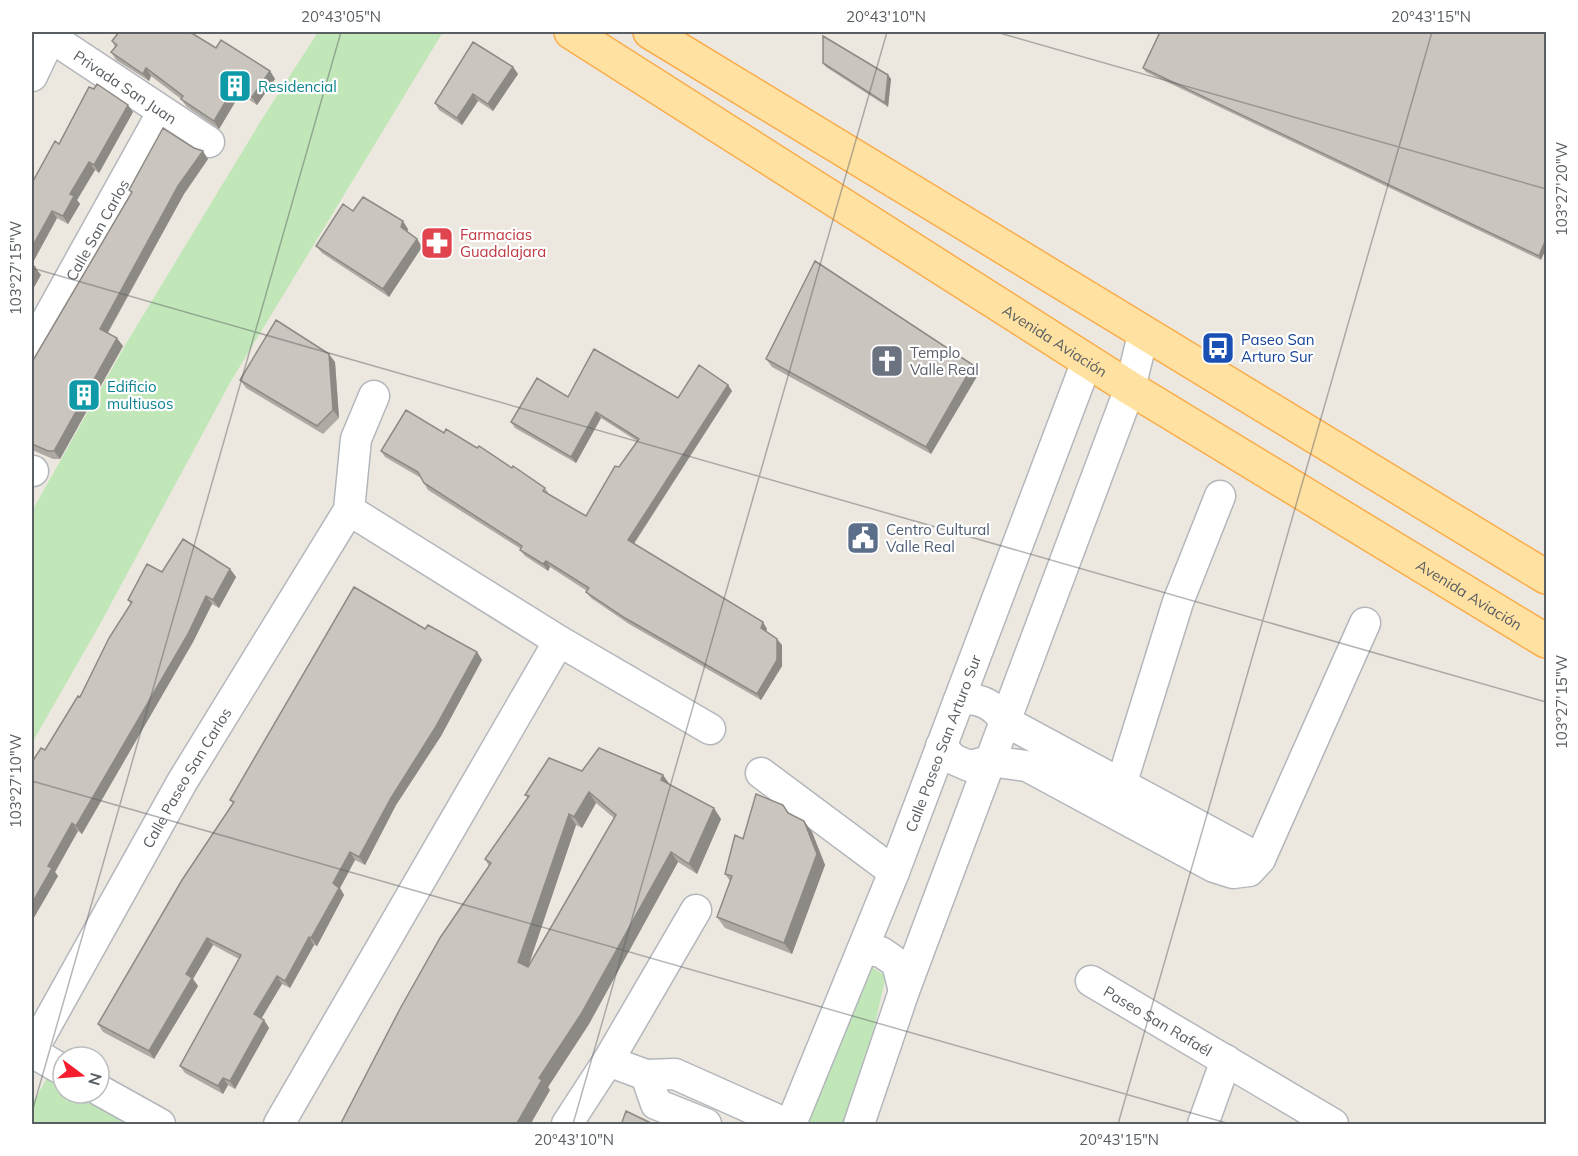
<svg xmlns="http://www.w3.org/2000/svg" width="1578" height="1156" viewBox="0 0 1578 1156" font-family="Mulish,sans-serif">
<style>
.green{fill:#c1e7b9}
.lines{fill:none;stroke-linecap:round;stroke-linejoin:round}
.minor-casing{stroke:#b3b7bc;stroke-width:33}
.major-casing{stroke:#faad4b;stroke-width:36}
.minor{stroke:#fff;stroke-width:30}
.major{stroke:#ffe1a2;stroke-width:33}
.wall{fill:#aea9a3;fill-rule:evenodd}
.shaded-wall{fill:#8d8a85}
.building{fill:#cac5be;stroke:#8d8a85;stroke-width:1.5;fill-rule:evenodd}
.ticks{fill:none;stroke:#585e62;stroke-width:1.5;stroke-opacity:0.45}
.labels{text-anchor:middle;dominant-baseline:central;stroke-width:4.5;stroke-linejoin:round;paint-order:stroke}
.culture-label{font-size:15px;fill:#0d838f;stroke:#fff;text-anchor:start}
.street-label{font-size:15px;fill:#585e62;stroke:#fff}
.health-label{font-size:15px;fill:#be3a42;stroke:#fff;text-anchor:start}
.transit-label{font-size:15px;fill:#164399;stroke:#fff;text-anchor:start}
.worship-label{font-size:15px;fill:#5b616d;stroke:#fff;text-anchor:start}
.service-label{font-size:15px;fill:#4e5e75;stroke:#fff;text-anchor:start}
.neatline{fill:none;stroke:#585e62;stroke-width:2}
.ticks-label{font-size:15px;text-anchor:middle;fill:#585e62}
</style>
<rect width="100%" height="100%" fill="#ede8df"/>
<!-- green -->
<path class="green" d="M318,32H443L231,381L99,626L32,743V511L127,342L262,119Z
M863,962L886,976L852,1124H797Z
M48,1076L63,1083V1093H82L143,1124H32V1105Z"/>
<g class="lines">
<!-- minor casing -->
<g class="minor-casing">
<g id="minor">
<path id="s1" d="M43,32L209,142"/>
<path d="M32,76L53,32"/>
<path id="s2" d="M32,347L162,113"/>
<path d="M32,471H33"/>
<path d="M349,510L559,641L710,729"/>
<path d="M959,700C979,697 993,704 1005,721L1260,859"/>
<path d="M941,746L953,759L969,766L990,761L1027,766L1214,867L1233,873L1249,871L1260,859L1365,623"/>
<path d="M761,773L894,872"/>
<path d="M1113,802L1121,785L1178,602L1220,496"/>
<path d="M863,949L881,952L897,963L904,991"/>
<path id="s3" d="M1091,981L1333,1124"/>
<path id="s4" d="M32,1051L182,782L349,510L356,439L374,396"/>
<path d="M32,1052L63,1070"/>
<path d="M608,1061L646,1075L675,1074L787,1124"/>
<path d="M646,1075L656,1104L706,1124"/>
<path d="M99,1090L160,1124"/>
<path d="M279,1124L559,641"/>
<path d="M567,1124L608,1061L696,910"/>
<path id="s5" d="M791,1124L894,872L1087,361"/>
<path d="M859,1124L904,991L1130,388L1144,331"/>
<path d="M1203,1124L1226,1060"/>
</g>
</g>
<!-- major casing -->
<g class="major-casing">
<g id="major">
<path id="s6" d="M571,32L1130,388L1546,641"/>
<path d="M650,32L1546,577"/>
</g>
</g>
<!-- minor -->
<use href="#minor" class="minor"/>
<!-- major -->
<use href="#major" class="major"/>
</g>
<!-- wall -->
<path class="wall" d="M116,32H190L216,48L270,71L275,79L257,105L240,94L219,129L187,107L181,99L151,76L149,81L116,60L111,52L115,47L112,41L118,33Z
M1546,32L1541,260L1146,72L1143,68Z
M823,63L888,75L891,79L888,107L826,67Z
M513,67L518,74L493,111L478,101L462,125L439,110L435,103Z
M133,112L99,173L95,170L77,200L80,204L68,224L57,218L32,264L59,144Z
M208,159L184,194L108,333L123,346L60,459H53L32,450V362L131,193L129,190Z
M353,211L408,229L407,232L417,239L422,247L389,297L322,253L316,246Z
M766,359L973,365L979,373L931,454L772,367Z
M335,362L339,418L323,434L246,388L240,380Z
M728,385L732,391L634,544L767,629L766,631L782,645V666L761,700L629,624L591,598L586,592L587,591L550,567L548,571L525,556L520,550L521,549L428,490L421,478L385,457L381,451L444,433L512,468L545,488L549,494L586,516L637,441L601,418L576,463L515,428L511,422L568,397L678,398Z
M230,569L236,577L219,608L212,604L193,642L82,834L78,831L55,872L58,876L32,921V762L45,750L80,697L131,604L128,600L162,572Z
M425,629L477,652L482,660L441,736L396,805L365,865L355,860L340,888L344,895L317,946L314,945L290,988L282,984L261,1018L264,1020L269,1028L235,1089L228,1085L223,1094L185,1073L180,1066L239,959L213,945L193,979L198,986L154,1059L103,1032L98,1024L233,803L230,800Z
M582,771L670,785L721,819L697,874L678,862L589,1024L548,1087L550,1090L530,1125H340L489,866L485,859L528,798L525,795ZM596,803L614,818L528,967L576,825L582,828Z
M788,813L804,821L812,832L825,865L792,954L725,928L717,917L730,881L725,874L743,839Z"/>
<!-- shaded-wall -->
<path class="shaded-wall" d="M513,67L518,74L493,111L488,104Z
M146,68L151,76L149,81L143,74Z
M270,71L275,79L257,105L252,97Z
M888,75L891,79L888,107L885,103Z
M235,86L240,94L219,129L214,121Z
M473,94L478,101L462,125L457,118Z
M128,105L133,112L99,173L94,165Z
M203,151L208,159L184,194L105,337L100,329L178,186Z
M89,162L95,170L77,200L80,204L68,224L63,216L70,194Z
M52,211L57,218L32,264V247Z
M403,221L408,229L406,235L401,227Z
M417,239L422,247L389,297L383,289Z
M1546,239V249L1541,260L1539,256Z
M35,267L41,275L32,291V274Z
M117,338L123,346L60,459L54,451Z
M329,354L335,362L339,418L333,410Z
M973,365L979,373L931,454L926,447Z
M728,385L732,391L632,546L628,540Z
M596,412L601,418L576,463L571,457Z
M546,561L550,567L548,571L543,564Z
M230,569L236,577L219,608L213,600Z
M206,596L212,604L193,642L82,834L76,826Z
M763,622L767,629L765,634L761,628Z
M777,639L782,645V666L761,700L757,694Z
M477,652L482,660L441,736L396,805L365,865L359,857L391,798Z
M663,775L671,786L661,780Z
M589,792L596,803L582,828L574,817Z
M714,808L721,819L697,874L689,864Z
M569,814L576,825L526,973L518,962Z
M804,821L812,832L825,865L792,954L784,943Z
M72,823L78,831L55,872L58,876L32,921V903L48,866Z
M350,852L355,860L340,888L344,895L317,946L311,938L333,883Z
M671,852L678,862L589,1024L548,1087L550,1090L530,1125H516L539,1078Z
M309,937L314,945L290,988L285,981Z
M207,938L213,945L193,979L198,986L154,1059L149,1051L186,974Z
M277,976L282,984L260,1021L254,1014Z
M264,1020L269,1028L235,1089L230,1081Z
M223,1078L228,1085L223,1094L218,1086Z"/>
<!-- building -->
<path class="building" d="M119,32H190L216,48L221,40L270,71L252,97L235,86L214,121L181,99L183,96L146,68L143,74L111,52L117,45L112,41Z
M1160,32H1546V239L1539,256L1143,68Z
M823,36L888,75L885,103L823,63Z
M473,42L513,67L488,104L473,94L457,118L435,103Z
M97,84L128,105L94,165L89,162L70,194L74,196L63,216L52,211L32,247V183L55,141L59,144L89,87L94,89Z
M163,128L194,148L203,151L178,186L100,329L117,338L54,451H48L32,444V362L132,192L129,190Z
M363,197L403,221L401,227L417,239L383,289L316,246L343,204L353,211Z
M815,261L973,365L926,447L766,359Z
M32,265L35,267L32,274Z
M276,320L329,354L333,410L317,426L240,380Z
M594,349L678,398L699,365L728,385L628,540L763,622L761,628L777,639V660L757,694L625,618L586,592L589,588L546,561L543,564L520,550L522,546L424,483L418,472L381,451L406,410L444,433L446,429L477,448L479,446L512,468L513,466L545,488L543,491L586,516L615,466L619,467L639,439L596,412L571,457L511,422L537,378L568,397Z
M183,539L230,569L213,600L206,596L188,634L76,826L72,823L48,866L52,868L32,903V762L41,748L45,750L78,696L80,697L109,638L132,602L128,600L147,564L162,572Z
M354,587L425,629L428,625L477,652L435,728L391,798L359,857L350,852L333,883L339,888L311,938L309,937L285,981L277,976L254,1014L264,1020L230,1081L223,1078L218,1086L180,1066L241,955L207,938L186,974L192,978L149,1051L98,1024L182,880L234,802L230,800Z
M599,748L663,775L661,780L714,808L689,864L671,852L581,1014L539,1078L542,1080L516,1125H340L401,1007L440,938L491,863L485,859L529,796L525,795L549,758L582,771ZM589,792L616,815L528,967L518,962L569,814L574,817Z
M756,794L783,805L788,813L804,821L817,854L784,943L717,917L732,876L725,874L735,835L743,839Z
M626,1111L655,1125H621Z"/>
<!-- ticks -->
<path class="ticks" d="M996,32L1546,189M32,268L1546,702M32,781L1230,1124M32,1112L341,32M573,1124L887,32M1118,1124L1432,32"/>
<!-- icons -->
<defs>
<g id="building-square" transform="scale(1.725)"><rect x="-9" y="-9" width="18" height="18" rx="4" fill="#0f9aa8" stroke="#fff"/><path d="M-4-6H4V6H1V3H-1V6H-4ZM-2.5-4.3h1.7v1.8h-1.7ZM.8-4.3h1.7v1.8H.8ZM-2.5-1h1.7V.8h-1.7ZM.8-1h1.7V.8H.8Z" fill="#fff"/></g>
<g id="pharmacy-square" transform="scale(1.725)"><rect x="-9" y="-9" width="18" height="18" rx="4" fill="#e0444e" stroke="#fff"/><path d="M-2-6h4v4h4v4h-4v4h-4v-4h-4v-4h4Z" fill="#fff"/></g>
<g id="bus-square" transform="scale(1.725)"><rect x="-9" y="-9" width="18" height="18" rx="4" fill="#1a4fb4" stroke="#fff"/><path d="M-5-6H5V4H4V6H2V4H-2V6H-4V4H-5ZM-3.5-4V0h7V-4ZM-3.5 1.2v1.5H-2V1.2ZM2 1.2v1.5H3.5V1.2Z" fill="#fff"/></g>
<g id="church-square" transform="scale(1.725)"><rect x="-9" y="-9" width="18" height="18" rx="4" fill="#6b7280" stroke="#fff"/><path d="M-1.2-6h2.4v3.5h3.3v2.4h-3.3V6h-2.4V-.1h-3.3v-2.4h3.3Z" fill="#fff"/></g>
<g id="civic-square" transform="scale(1.725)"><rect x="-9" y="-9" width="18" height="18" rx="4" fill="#5c6f8a" stroke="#fff"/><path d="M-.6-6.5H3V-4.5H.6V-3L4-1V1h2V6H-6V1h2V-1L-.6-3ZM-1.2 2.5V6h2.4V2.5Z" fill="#fff"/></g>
</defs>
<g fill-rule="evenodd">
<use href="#building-square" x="235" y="86"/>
<use href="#pharmacy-square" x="437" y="243"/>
<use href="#bus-square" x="1218" y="348"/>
<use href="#church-square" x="887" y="361"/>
<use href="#building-square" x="84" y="395"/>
<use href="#civic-square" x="863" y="538"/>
</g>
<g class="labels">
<!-- culture labels -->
<g class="culture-label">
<text x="258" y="86">Residencial</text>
<text x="107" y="386">Edificio<tspan x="107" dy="17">multiusos</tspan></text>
</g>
<!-- street labels -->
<g class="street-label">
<text stroke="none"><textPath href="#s1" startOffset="99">Privada San Juan</textPath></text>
<text stroke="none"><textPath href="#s2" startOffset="134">Calle San Carlos</textPath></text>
<text stroke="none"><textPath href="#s6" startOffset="574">Avenida Aviación</textPath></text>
<text stroke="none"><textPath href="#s6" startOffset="1060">Avenida Aviación</textPath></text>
<text stroke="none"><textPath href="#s5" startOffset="410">Calle Paseo San Arturo Sur</textPath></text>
<text stroke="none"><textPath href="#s4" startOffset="314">Calle Paseo San Carlos</textPath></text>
<text stroke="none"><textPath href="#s3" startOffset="78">Paseo San Rafaél</textPath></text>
</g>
<!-- health labels -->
<g class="health-label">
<text x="460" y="234">Farmacias<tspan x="460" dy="17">Guadalajara</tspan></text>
</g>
<!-- transit labels -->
<g class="transit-label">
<text x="1241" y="339">Paseo San<tspan x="1241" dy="17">Arturo Sur</tspan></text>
</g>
<!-- worship labels -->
<g class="worship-label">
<text x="910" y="352">Templo<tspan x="910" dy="17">Valle Real</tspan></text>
</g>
<!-- service labels -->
<g class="service-label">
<text x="886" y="529">Centro Cultural<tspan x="886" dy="17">Valle Real</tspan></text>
</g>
</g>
<!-- border -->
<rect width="1578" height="1156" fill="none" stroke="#ffffff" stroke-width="66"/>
<!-- north arrow -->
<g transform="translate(81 1075) rotate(106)"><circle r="28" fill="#ffffff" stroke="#bcbfc0" stroke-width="1.5"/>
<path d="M0-4.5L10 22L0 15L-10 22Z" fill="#f41e2f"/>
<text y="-9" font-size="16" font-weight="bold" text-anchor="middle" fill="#585e62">N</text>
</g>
<rect x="33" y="33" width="1512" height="1090" class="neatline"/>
<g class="ticks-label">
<text x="341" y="22">20°43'05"N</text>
<text x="886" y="22">20°43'10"N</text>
<text x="1431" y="22">20°43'15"N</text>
<text transform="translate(1562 189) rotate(-90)" y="5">103°27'20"W</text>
<text transform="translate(16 268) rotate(-90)" y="5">103°27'15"W</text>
<text transform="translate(1562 702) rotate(-90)" y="5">103°27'15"W</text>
<text transform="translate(16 781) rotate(-90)" y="5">103°27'10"W</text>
<text x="574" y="1145">20°43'10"N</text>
<text x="1119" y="1145">20°43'15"N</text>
</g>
</svg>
